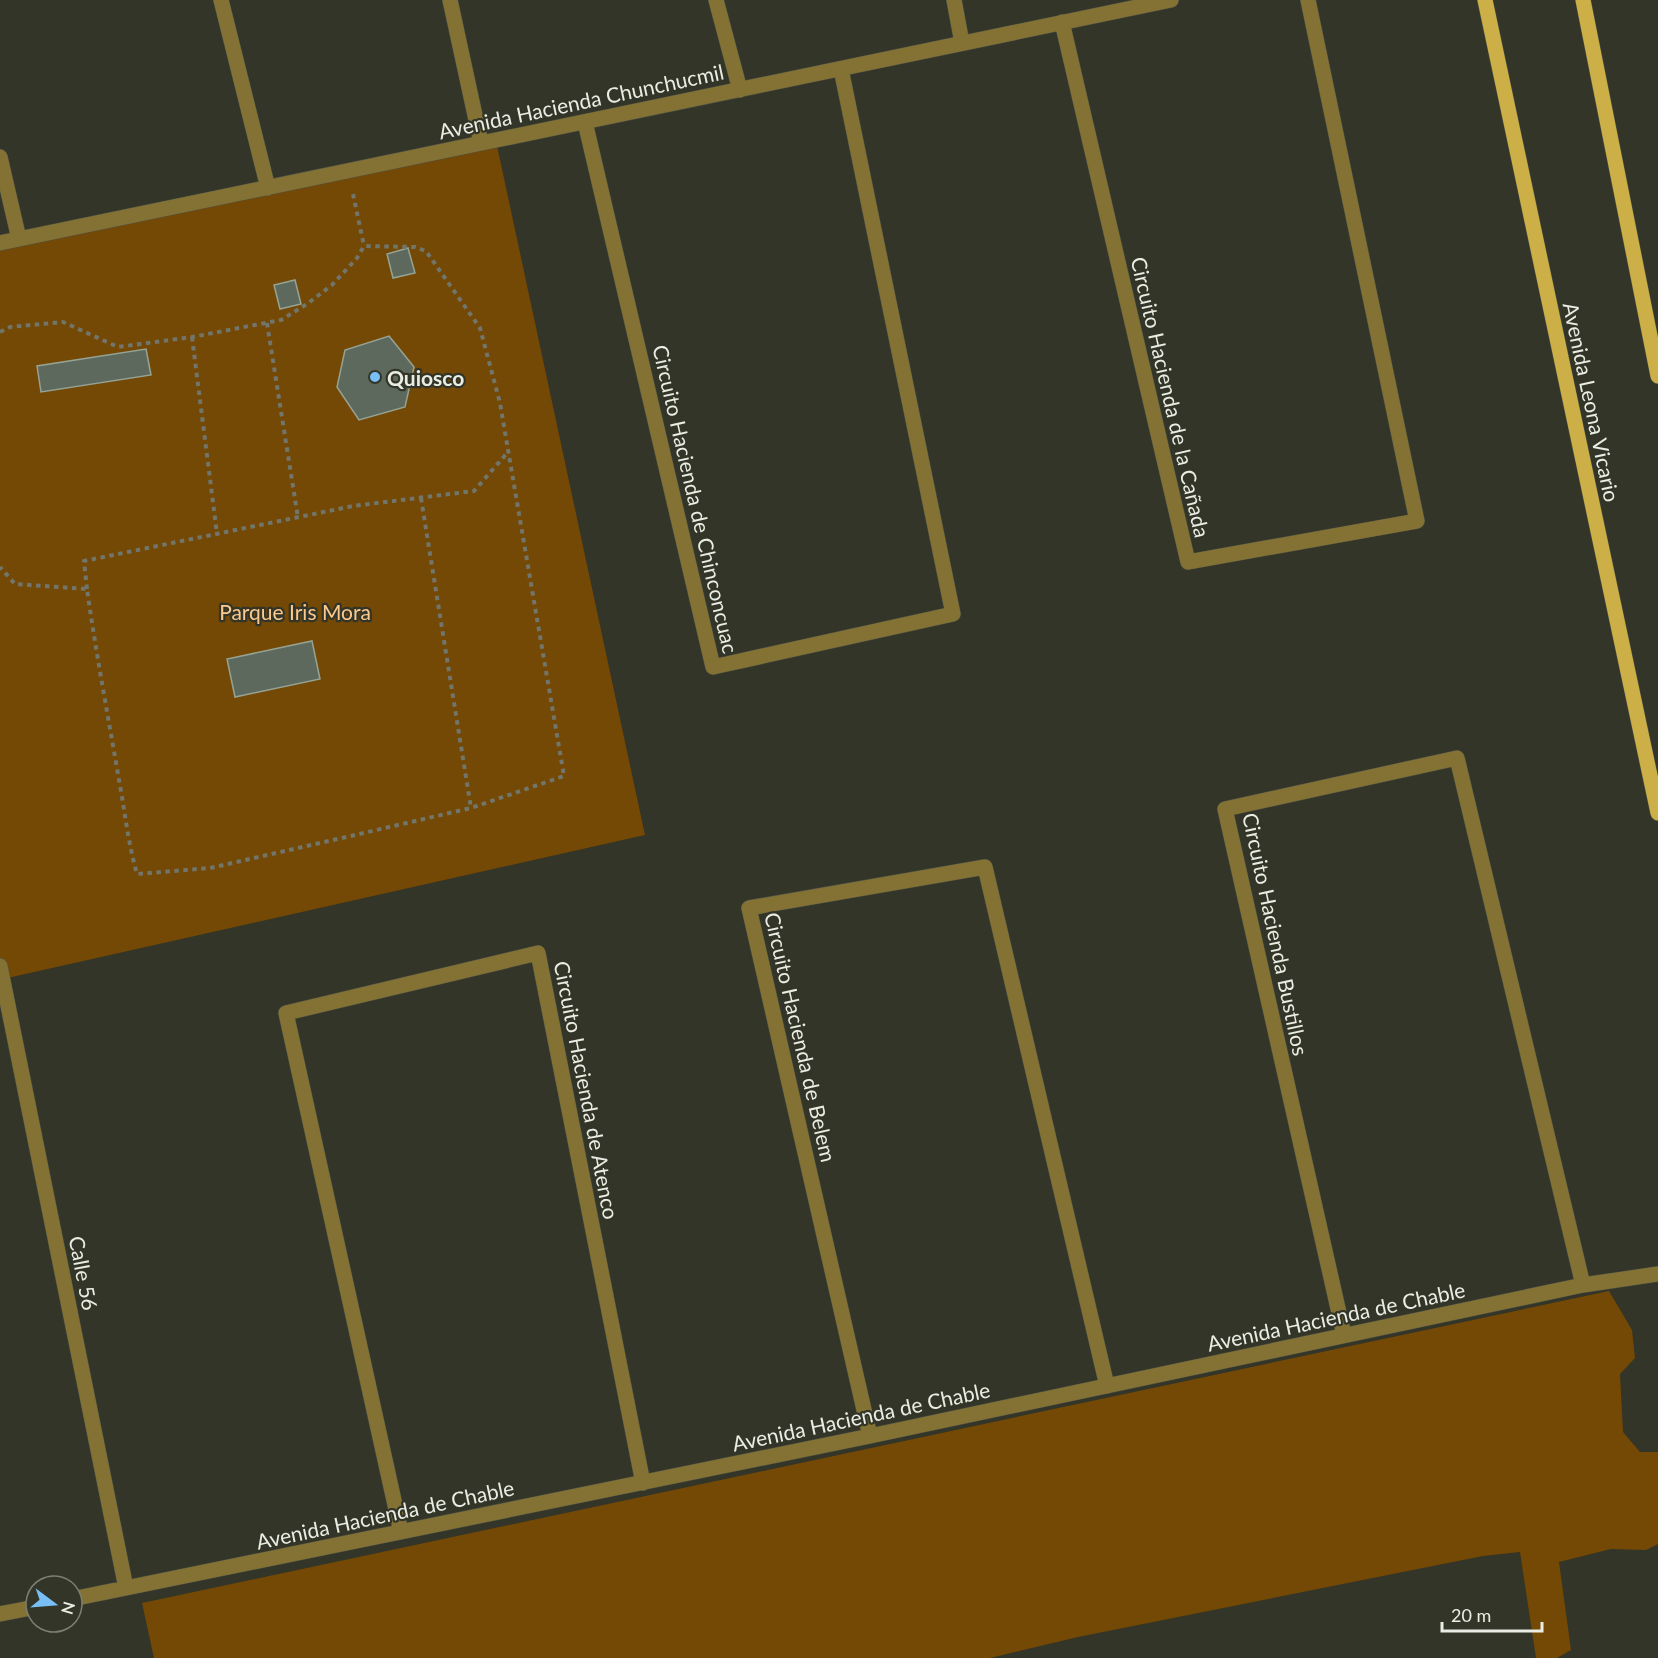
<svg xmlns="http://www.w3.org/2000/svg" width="1658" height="1658" viewBox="0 0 1658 1658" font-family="Lato,sans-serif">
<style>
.green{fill:#744805}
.building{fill:#5d695c;stroke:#95a395;stroke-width:1.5}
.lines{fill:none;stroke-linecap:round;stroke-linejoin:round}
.minor-casing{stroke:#4f5245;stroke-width:16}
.major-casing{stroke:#4f5245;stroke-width:16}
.path{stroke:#727569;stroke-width:4;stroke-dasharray:4.5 4.5;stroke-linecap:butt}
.minor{stroke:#837234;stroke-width:15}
.major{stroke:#ccb047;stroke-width:15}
.poi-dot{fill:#78bff7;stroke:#323527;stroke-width:2}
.labels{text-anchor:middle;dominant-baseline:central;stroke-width:4.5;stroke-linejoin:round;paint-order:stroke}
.street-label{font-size:21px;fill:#eaede3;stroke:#323527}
.poi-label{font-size:21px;font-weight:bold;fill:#eaede3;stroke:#323527;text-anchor:start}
.park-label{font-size:21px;fill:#fbc88e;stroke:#323527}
</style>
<rect width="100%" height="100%" fill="#323527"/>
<!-- green -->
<path class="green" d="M496,141L645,835L3,979L0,963V244Z
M1609,1291L1632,1330L1635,1358L1620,1374L1623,1432L1640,1452H1658V1544L1646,1550L1611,1549L1559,1562L1571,1650L1557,1658H1536L1520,1552L1483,1556L1078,1637L990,1658H154L142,1603Z"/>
<!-- building -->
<path class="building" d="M408,248L415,273L393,278L387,254Z
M295,280L301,304L280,309L274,285Z
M389,336L414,367L405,407L359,420L337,387L345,350Z
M146,349L151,375L41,392L37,366Z
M312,641L320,679L235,697L227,659Z"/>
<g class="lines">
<!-- minor casing -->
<g class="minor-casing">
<path id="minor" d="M221,0L268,188
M450,0L481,143
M716,0L740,90
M954,0L962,43
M1062,22L1188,562L1417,521L1308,0
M585,122L713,667L953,614L841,69
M0,157L19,239
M0,243L1171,0
M0,966L126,1588
M1344,1335L1225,809L1457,758L1583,1285
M870,1436L749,908L985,867L1107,1386
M401,1532L286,1013L538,953L643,1483
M72,1599L870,1436L1583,1285L1658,1274
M0,1614L36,1607"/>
</g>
<!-- major casing -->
<g class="major-casing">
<path id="major" d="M1485,0L1658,813
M1583,0L1658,376"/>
</g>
<!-- path -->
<path class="path" d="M353,194L364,246
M267,323L298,518
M0,332L10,327L63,322L118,347L192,337L281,320L307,304L332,285L357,258L364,246L415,247L426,251L480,328L500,403L564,776L471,808L342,838L210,868L137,874C128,843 125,812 119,780C108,716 96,653 87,589L15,584L0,567
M192,337L217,534
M421,498L471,808
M87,589L84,561L353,506L474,491L508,452"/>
<!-- minor -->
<use href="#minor" class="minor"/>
<!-- major -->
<use href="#major" class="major"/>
</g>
<!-- markers -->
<circle class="poi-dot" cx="375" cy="377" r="6"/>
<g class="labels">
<!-- street labels -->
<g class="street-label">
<text transform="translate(581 101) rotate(-12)">Avenida Hacienda Chunchucmil</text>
<text transform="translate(1171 397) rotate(77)">Circuito Hacienda de la Cañada</text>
<text transform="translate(1592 402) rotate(78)">Avenida Leona Vicario</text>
<text transform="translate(696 499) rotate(77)">Circuito Hacienda de Chinconcuac</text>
<text transform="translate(1276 934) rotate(78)">Circuito Hacienda Bustillos</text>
<text transform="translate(801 1037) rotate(77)">Circuito Hacienda de Belem</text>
<text transform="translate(587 1090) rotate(79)">Circuito Hacienda de Atenco</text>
<text transform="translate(84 1273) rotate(79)">Calle 56</text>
<text transform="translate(1336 1316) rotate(-12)">Avenida Hacienda de Chable</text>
<text transform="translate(861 1416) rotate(-12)">Avenida Hacienda de Chable</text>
<text transform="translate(385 1514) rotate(-12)">Avenida Hacienda de Chable</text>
</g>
<!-- poi labels -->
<g class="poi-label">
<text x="387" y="377">Quiosco</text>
</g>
<!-- park labels -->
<g class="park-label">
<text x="295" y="611">Parque Iris Mora</text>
</g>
</g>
<!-- north arrow -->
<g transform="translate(54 1604) rotate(106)"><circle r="28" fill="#323527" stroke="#7c7f72" stroke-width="1.5"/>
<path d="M0-4.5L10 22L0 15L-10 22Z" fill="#78bff7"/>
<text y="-9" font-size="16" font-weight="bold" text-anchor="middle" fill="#eaede3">N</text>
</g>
<!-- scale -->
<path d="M1442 1622v9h100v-9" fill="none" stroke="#eaede3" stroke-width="3"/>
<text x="1451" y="1622" font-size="18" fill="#eaede3" stroke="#323527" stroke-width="4.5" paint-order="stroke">20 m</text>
</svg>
